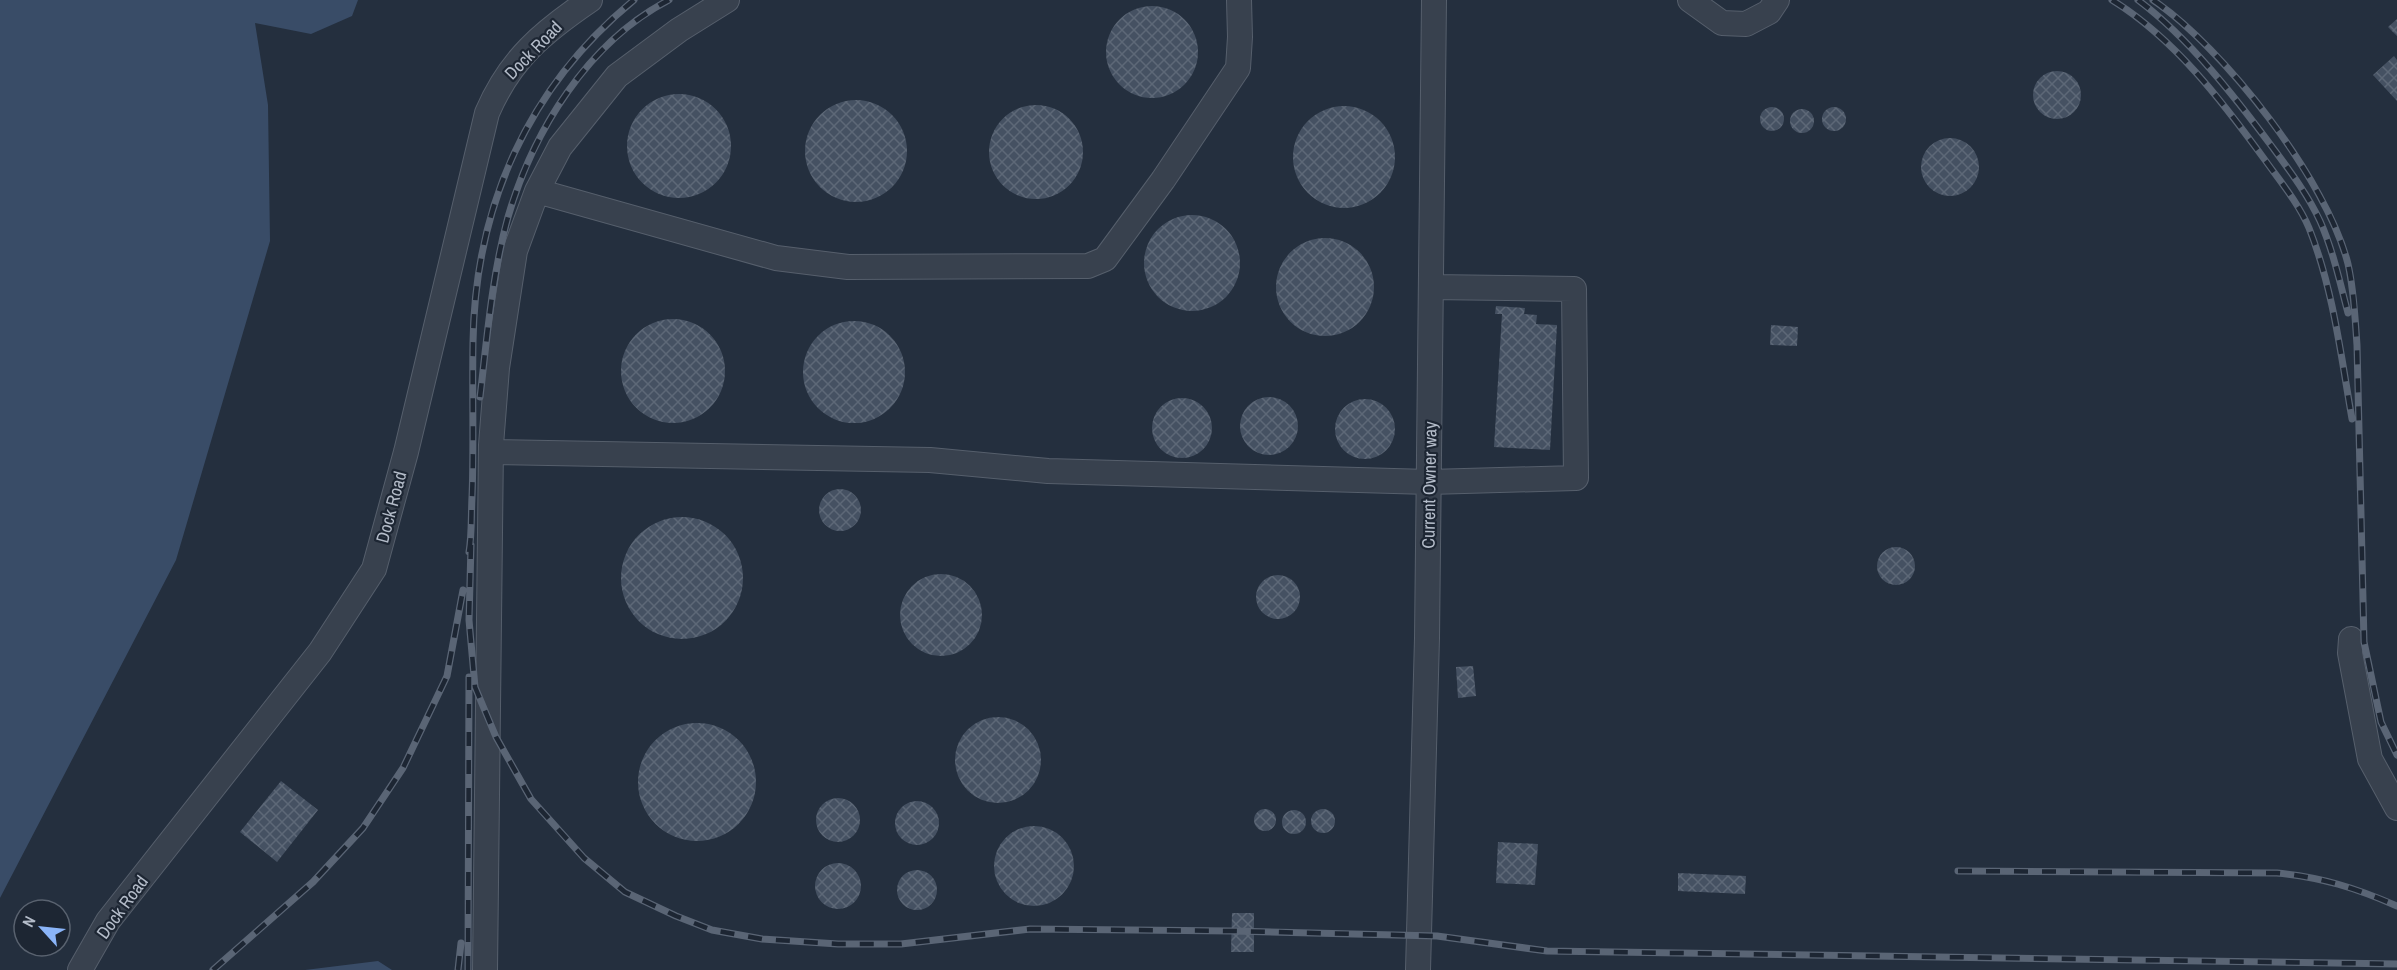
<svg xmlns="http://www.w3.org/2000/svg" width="2397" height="970" viewBox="0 0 2397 970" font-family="'Archivo Narrow',sans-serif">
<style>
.water{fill:#394c67}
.building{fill:url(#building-cross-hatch)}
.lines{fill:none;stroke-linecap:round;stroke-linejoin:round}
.minor-casing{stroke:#565f6c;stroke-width:26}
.minor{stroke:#38414e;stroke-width:24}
.rail-casing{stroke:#5a6575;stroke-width:7}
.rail{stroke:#1d2633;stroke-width:4.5;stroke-dasharray:14;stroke-linecap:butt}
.labels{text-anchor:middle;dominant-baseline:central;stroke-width:4.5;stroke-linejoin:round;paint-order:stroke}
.street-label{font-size:18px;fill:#b4bcc9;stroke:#1d2633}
</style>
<defs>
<pattern id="building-cross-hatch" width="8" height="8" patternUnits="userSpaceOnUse" patternTransform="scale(1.5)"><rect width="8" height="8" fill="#455162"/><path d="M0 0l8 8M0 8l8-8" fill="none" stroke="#5d6877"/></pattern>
</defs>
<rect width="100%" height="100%" fill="#242f3e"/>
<!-- water -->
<path class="water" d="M0,0H358L352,16L311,34L255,23L268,105L270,241L176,560L0,898Z
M378,961L392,970H305Z"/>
<!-- building -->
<path class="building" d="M1106 52a46 46 0 1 1 92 0a46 46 0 1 1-92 0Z
M2397,19V36L2388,27Z
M2394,56L2397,60V101L2373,75Z
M2033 95a24 24 0 1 1 48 0a24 24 0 1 1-48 0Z
M627 146a52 52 0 1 1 104 0a52 52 0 1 1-104 0Z
M805 151a51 51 0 1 1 102 0a51 51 0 1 1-102 0Z
M989 152a47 47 0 1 1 94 0a47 47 0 1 1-94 0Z
M1293 157a51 51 0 1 1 102 0a51 51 0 1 1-102 0Z
M1822 119a12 12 0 1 1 24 0a12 12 0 1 1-24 0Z
M1760 119a12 12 0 1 1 24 0a12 12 0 1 1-24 0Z
M1790 121a12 12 0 1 1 24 0a12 12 0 1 1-24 0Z
M1921 167a29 29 0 1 1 58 0a29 29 0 1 1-58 0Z
M1144 263a48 48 0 1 1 96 0a48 48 0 1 1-96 0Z
M1276 287a49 49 0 1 1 98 0a49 49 0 1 1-98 0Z
M1496,306L1525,308L1524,314L1537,315L1536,324L1557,325L1550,450L1494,447L1502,314H1495Z
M621 371a52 52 0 1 1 104 0a52 52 0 1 1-104 0Z
M803 372a51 51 0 1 1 102 0a51 51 0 1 1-102 0Z
M1771,325L1798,327L1797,346L1770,345Z
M1240 426a29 29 0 1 1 58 0a29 29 0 1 1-58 0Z
M1152 428a30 30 0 1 1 60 0a30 30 0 1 1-60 0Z
M1335 429a30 30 0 1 1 60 0a30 30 0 1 1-60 0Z
M819 510a21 21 0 1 1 42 0a21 21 0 1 1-42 0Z
M621 578a61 61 0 1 1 122 0a61 61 0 1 1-122 0Z
M1877 566a19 19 0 1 1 38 0a19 19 0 1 1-38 0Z
M900 615a41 41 0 1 1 82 0a41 41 0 1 1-82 0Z
M1256 597a22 22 0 1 1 44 0a22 22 0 1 1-44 0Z
M1473,666L1476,696L1458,698L1456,667Z
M955 760a43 43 0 1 1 86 0a43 43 0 1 1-86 0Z
M638 782a59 59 0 1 1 118 0a59 59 0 1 1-118 0Z
M281,781L318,810L277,862L240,832Z
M816 820a22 22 0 1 1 44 0a22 22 0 1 1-44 0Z
M895 823a22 22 0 1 1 44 0a22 22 0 1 1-44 0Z
M1254 820a11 11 0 1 1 22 0a11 11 0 1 1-22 0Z
M1311 821a12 12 0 1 1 24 0a12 12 0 1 1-24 0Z
M1282 822a12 12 0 1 1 24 0a12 12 0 1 1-24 0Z
M994 866a40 40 0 1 1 80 0a40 40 0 1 1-80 0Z
M1498,842L1538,844L1535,885L1496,883Z
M815 886a23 23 0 1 1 46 0a23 23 0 1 1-46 0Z
M897 890a20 20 0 1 1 40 0a20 20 0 1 1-40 0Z
M1678,873L1746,876L1745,894L1678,891Z
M1232,913H1254V952H1231Z"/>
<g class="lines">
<!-- minor casing -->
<g class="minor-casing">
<path id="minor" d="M1690,0L1722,23L1746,24L1769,12L1777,0
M537,191L776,258L848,267L1088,266L1105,259L1163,180L1238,68L1240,37L1239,0
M491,452L930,460L1048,471L1429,482L1576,478L1574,289L1431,287
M2351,639L2350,653L2370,759L2397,808
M80,970L108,921L320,652L374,569L406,452L487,113C510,59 543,32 590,0
M485,970L491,445L497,368L515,251L537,191L560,147L617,76L679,30L727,0
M1418,970L1427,638L1434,0"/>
</g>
<!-- minor -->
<use href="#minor" class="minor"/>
<!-- rail casing -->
<g class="rail-casing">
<path id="rail" d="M2112,0C2174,38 2222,101 2265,160C2280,181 2299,204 2309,228C2333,288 2341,356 2352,419
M2138,0C2189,38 2235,97 2273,148C2290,171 2308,195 2320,221C2333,250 2340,283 2348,313
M2153,0C2224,48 2327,180 2348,264C2354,290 2355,318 2357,345L2364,642L2381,722L2397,755
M480,397C487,338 492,275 508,217C533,131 588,42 669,0
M471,545L469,620L475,687L496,737L531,799L584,858L625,892L676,916L712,930L762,939L838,944H901L1030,929L1234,931L1437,936L1547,951L2397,964
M469,552C472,534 471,515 472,497C474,446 472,394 473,342C475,206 528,87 634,0
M1958,871L2277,873C2321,877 2356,888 2397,906
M213,970L313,882L363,828L403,768L447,676L463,590
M458,970L461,943
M468,970L469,677"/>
</g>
<!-- rail -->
<use href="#rail" class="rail"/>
</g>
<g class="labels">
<!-- street labels -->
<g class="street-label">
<text transform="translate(533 50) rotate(-46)">Dock Road</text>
<text transform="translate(1429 485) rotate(-89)">Current Owner way</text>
<text transform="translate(391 507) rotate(-75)">Dock Road</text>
<text transform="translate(122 907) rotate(-54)">Dock Road</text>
</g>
</g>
<!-- north arrow -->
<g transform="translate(42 928) rotate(297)"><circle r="28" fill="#1d2633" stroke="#59626f" stroke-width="1.5"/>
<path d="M0-4.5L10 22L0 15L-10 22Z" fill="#8ab4f8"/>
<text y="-9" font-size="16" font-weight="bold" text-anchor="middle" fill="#b4bcc9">N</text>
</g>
</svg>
